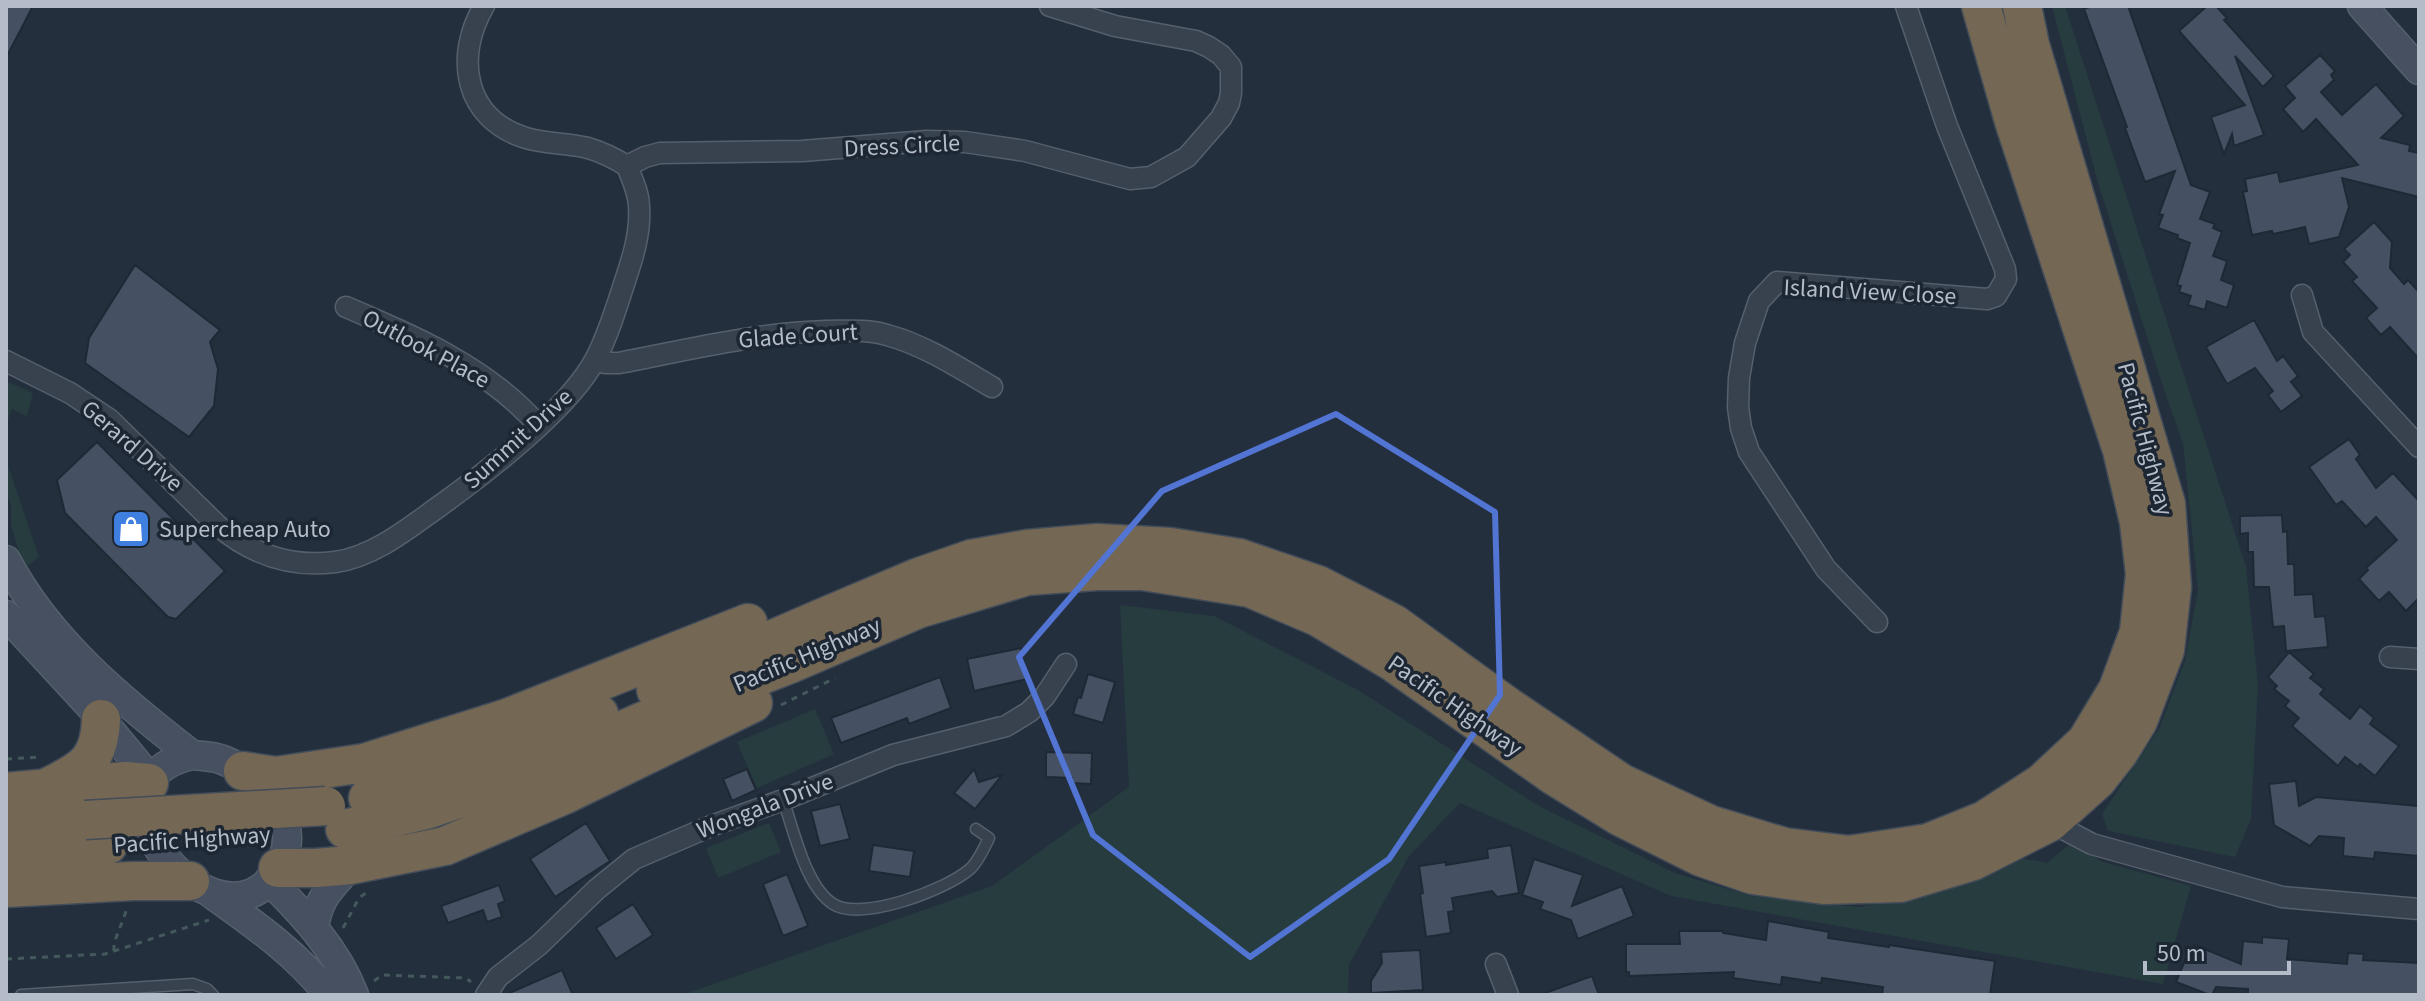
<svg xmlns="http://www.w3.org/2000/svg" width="2425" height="1001" viewBox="0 0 2425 1001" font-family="'Source Sans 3',sans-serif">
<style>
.green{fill:#263c3f}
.building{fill:#455162;stroke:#1f2835;stroke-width:2}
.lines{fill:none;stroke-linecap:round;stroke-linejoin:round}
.lane-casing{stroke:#565f6c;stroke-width:13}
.street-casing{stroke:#565f6c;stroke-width:23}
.secondary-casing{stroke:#565f6c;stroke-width:31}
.highway-casing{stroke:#434c59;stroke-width:41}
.path{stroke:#44595c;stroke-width:3;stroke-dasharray:6 6;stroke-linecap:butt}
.lane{stroke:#38414e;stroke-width:10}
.street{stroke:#38414e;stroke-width:20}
.secondary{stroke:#465061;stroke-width:28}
.highway{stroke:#746855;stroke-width:38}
.highway-bridge-casing{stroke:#434c59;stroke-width:41;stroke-linecap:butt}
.highway-bridge{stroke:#746855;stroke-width:38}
.marked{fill:none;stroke:#5274d3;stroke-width:6;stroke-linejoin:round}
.labels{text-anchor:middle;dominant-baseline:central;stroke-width:7;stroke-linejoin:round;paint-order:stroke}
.street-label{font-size:24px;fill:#b4bcc9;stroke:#1d2633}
.poi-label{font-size:24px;fill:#b4bcc9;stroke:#1d2633;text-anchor:start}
</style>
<rect width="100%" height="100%" fill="#242f3e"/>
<!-- green -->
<path class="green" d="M2052,6H2065L2246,567L2258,684L2251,819L2235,857L2108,831L2102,814L2159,729L2185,661L2198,590L2183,443L2166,396L2098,183Z
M6,381L33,393L27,416L12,409L6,425Z
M6,460L39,557L27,566L18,549L11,525V505L6,494Z
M1120,605L1214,616L1358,690L1539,806L1675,873L1751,896L1860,907L1952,887L2021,858L2047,863L2073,841L2100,861L2191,886L2163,984L1671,896L1460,803L1409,856L1349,965L1348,995H682L992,886L1129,787Z
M815,709L834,754L757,788L737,742Z
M769,823L781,852L718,878L706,848Z"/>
<!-- building -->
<path class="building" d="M6,6H33L6,58Z
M2092,6H2128L2191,185L2210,192L2200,219L2215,224L2213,228L2222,232L2213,256L2227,261L2221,280L2234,285L2227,308L2207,301L2205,310L2188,305L2191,296L2179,292L2181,286L2177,285L2190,243L2177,238L2178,235L2158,228L2163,215L2159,214L2175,171L2145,182L2125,128L2127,127L2084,9Z
M2207,6H2216L2227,18L2224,20L2274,76L2263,87L2235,56L2264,135L2234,146L2232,134L2224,154L2211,117L2245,105L2179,31Z
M2320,55L2335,71L2331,75L2334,80L2321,92L2342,115L2376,84L2404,116L2381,138L2410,145L2409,151L2419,153V197L2342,178L2349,207L2339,237L2309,244L2305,227L2273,234L2272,231L2252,235L2243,192L2247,191L2245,179L2278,172L2280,182L2358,165L2316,119L2303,132L2283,109L2295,98L2285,86Z
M2374,222L2392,242L2390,268L2404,284L2408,280L2419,292V359L2390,327L2381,335L2366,318L2377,308L2352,281L2357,277L2343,262L2350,255L2344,249Z
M135,265L220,330L210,342L218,369L214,406L189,437L85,363L89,338Z
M2254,320L2277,361L2283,356L2298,376L2291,382L2302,396L2281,412L2268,395L2273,391L2255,368L2227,384L2206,347Z
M2349,439L2360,455L2356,459L2376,488L2393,473L2419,501V598L2406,611L2389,592L2379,601L2359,579L2368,570L2366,568L2397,540L2376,517L2366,527L2342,501L2336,505L2309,467Z
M97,442L225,571L176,619L168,617L65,513L57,480Z
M2282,515L2283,532L2287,531L2288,564H2294L2295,595L2313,594L2315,617L2325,616L2328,647L2286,651L2284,626L2273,627L2269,587H2254L2253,552H2248V533L2240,534V516Z
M1021,648L1027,679L974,691L967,659Z
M2289,652L2314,674L2310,678L2324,689L2320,694L2350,719L2360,706L2374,718L2370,724L2399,746L2375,776L2360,764L2358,767L2345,757L2338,766L2292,726L2299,718L2285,706L2289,701L2274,689L2277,686L2268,677Z
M1088,674L1115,682L1103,723L1073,714L1078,697L1081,698Z
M940,677L951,708L909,724L907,718L841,743L831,718Z
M1046,752L1092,753L1091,784L1072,783V778L1046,777Z
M747,769L756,790L732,801L723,779Z
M974,769L979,782L1002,775L975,809L954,793Z
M2296,781L2299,806L2316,797L2419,806V856L2375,852L2374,859L2343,856L2344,838L2319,836L2310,846L2274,825L2269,784Z
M840,804L850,839L820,846L811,811Z
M586,823L610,861L555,897L530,859Z
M873,845L914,851L910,877L869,871Z
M1511,845L1519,893L1497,897L1492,891L1452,898L1454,911L1448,912L1451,933L1426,937L1420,894L1423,893L1419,866L1446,862V865L1488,858L1487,849Z
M1534,859L1583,875L1572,906L1622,886L1634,916L1578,939L1571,920L1540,909L1543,902L1522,895Z
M787,874L808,926L783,936L763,884Z
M499,885L505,901L498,904L502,917L487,922L483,910L448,923L441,906Z
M633,904L653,935L616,959L596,928Z
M1768,921L1829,932L1828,938L1889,947V945L1995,961L1990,995H1882L1883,987L1822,978L1821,983L1782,977L1781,985L1733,978L1734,972L1629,976V972H1626V944H1680L1679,931H1723V933L1766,940Z
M2262,937L2289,939L2287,959L2347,964L2348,953L2364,954L2363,960L2419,963V995H2248V989L2216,987L2212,995H2210L2176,982L2186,958L2190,960L2195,945L2241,964L2243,941L2262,943Z
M1420,950L1423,990L1371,993V981L1382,963L1381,952Z
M562,970L573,995H505Z
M1592,976L1599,995H1546L1545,993Z"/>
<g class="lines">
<!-- lane casing -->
<g class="lane-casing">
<path id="lane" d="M783,800C794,830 805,886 833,904C861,922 946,890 970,869C978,862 984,848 989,838L976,829
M21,995L193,984L207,989L213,995"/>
</g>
<!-- street casing -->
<g class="street-casing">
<path id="street" d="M484,6C454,57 464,119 526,138C546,144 568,143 588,148C602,152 614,158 627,166
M627,166L645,157L660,153L802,151L927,141L965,142L1025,151L1130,179L1151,177L1187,157L1221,118L1229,103L1231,93V67L1221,55L1209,47L1196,41L1115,26L1050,6
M2302,295L2313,332L2419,447
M346,307C416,337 487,367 538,425
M595,360L605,363H619C687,350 756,333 826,331C846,331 867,329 887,335C924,345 958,367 992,387
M6,361L70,393L109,419L217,525C251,554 289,568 335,562C374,557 410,527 441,505C487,472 571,407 596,358C608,335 616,309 624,284C632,260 641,233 639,207C639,193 632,179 627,166
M1877,622L1826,569L1749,452L1741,428L1738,407L1739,378L1745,343L1759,301L1777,282L1987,299L1996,296L2006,279L2005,269L1947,126L1906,6
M2390,657L2419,659
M2050,822L2092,844L2282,897L2419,909
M1496,964L1508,995
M486,995L498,977L539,945L597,889L634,859L711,826L783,800L893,755L1006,726L1029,712L1045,696L1066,664"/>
</g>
<!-- secondary casing -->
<g class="secondary-casing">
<path id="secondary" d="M2362,6L2419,70
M6,560C49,641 121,700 192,755
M6,615L91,707L151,780
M192,755C202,756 213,756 223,760C271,779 311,833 270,880C208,949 71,783 192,755Z
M269,880C303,914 337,950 354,995
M212,894C254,924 297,954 329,995
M314,928C318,897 331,888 351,865"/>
</g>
<!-- highway casing -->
<g class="highway-casing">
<path id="highway" d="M656,690L822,618L919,577L971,559L1027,549L1097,543L1170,547L1239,558L1318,585L1394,624L1507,706L1621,783L1711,825L1784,847L1849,855L1928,843L1985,820L2042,783L2086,742L2118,689L2139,632L2145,574L2139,522L2122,450L2014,121L1981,6
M243,771L276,776L364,763L507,718L748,623
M48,787C83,770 100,761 101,719
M6,792L126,781L149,783
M368,798L397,792L599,714
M6,823L85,820
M345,829L426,810L499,785L641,722L790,664L918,609L1027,576L1097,571H1143L1250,588L1318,617L1393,662L1553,775L1621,817L1701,857L1753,875L1824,885L1900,883L1973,861L2050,822L2097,780L2119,752L2138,721L2165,650L2172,587L2166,504L2030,45L2022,6
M6,854L108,845
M278,868H316L351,865L445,846L564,795L753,703
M6,888L133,881H190"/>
</g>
<!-- path -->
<path class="path" d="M781,705L835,678
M6,759L41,757
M343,928L359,898L367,892
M114,951V943L127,909
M6,959L105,954L209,920
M374,981L382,975L466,978L471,982"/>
<!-- lane -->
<use href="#lane" class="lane"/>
<!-- street -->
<use href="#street" class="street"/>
<!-- secondary -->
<use href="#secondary" class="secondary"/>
<!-- highway -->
<use href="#highway" class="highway"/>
<!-- highway-bridge casing -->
<g class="highway-bridge-casing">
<path id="highway-bridge" d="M85,820L326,806"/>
</g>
<!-- highway-bridge -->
<use href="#highway-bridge" class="highway-bridge"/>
</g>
<!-- marked area -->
<path class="marked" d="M1336,414L1495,512L1500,695L1389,859L1250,957L1093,835L1019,657L1162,491Z"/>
<!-- icons -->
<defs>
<g id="shop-square" transform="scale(2)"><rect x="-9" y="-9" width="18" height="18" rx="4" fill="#3f7fe0" stroke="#1d2633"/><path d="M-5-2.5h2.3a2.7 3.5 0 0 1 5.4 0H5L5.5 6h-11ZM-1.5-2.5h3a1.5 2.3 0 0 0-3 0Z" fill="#fff"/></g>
</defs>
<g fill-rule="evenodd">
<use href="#shop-square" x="131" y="529"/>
</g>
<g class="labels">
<!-- street labels -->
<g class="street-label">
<text transform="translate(902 146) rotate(-3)">Dress Circle</text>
<text transform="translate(1870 292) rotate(3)">Island View Close</text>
<text transform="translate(798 336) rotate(-4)">Glade Court</text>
<text transform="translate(426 349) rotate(28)">Outlook Place</text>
<text transform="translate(518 439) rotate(-42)">Summit Drive</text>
<text transform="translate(2145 439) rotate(75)">Pacific Highway</text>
<text transform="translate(132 446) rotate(41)">Gerard Drive</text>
<text transform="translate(807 655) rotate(-23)">Pacific Highway</text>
<text transform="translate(1455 706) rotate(35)">Pacific Highway</text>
<text transform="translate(765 806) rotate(-21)">Wongala Drive</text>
<text transform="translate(192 840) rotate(-4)">Pacific Highway</text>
</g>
<!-- poi labels -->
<g class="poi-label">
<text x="159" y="529">Supercheap Auto</text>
</g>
</g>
<!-- border -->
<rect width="2425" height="1001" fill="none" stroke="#b4bcc9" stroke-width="16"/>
<!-- scale -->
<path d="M2145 961v12h144v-12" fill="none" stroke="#b4bcc9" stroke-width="4"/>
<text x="2157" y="961" font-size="24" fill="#b4bcc9" stroke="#1d2633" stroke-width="6" paint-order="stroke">50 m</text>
</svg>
